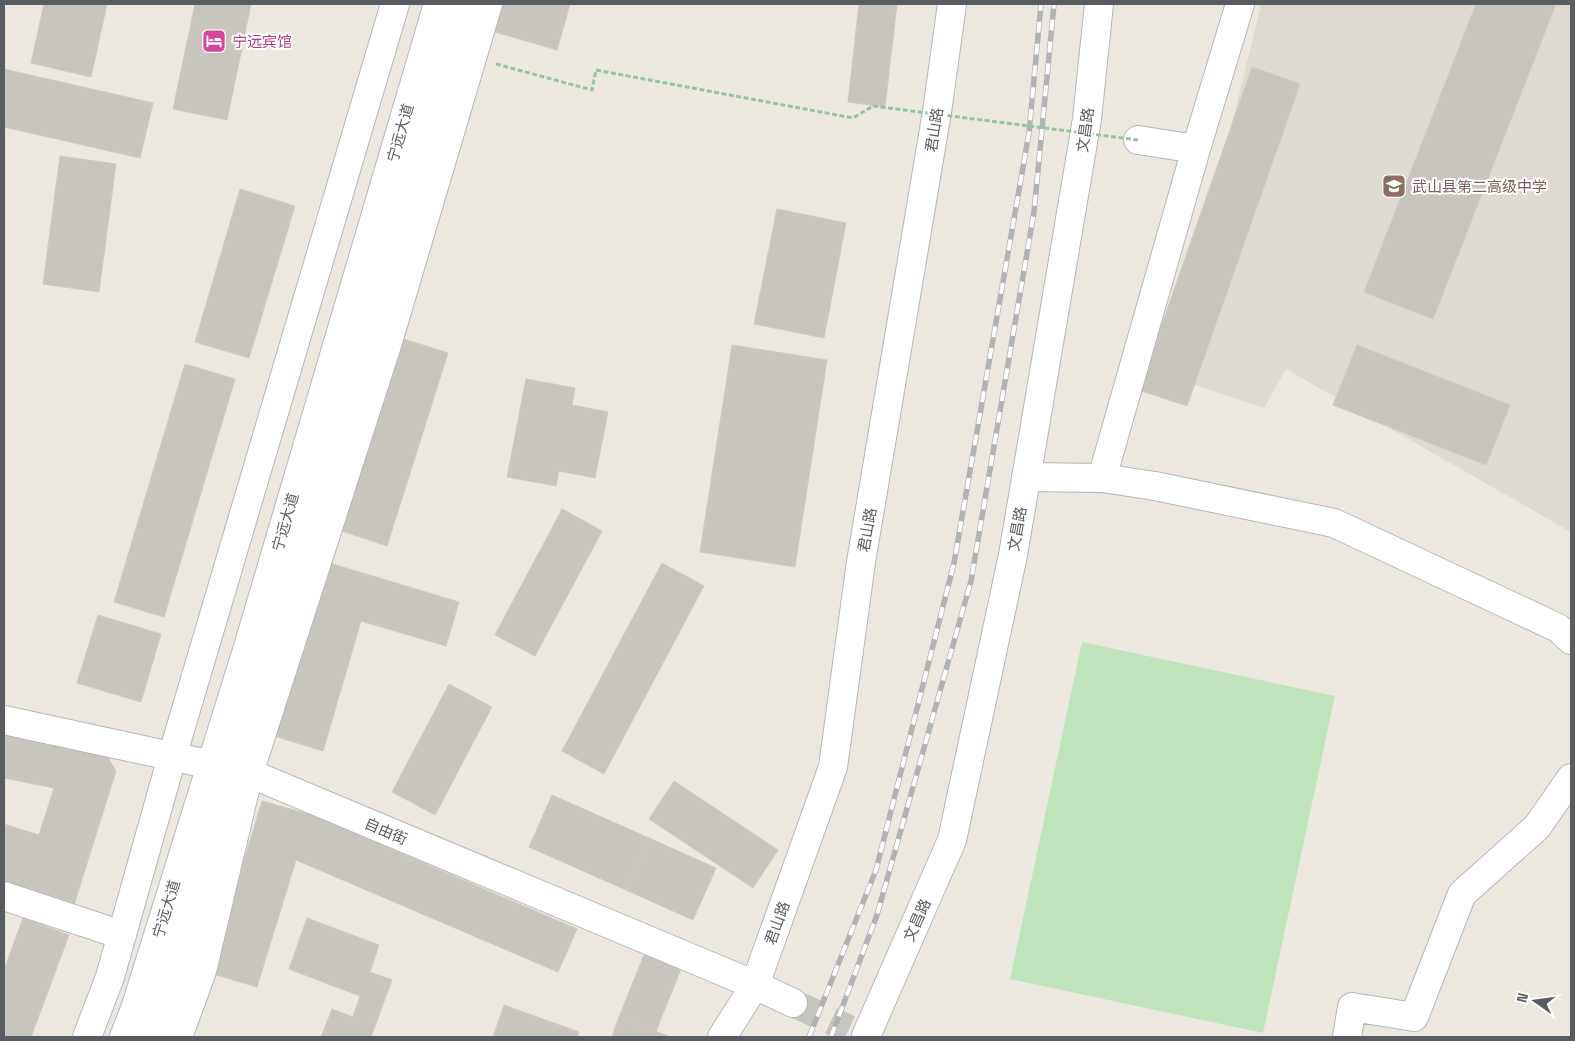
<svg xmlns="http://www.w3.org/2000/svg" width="1575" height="1041" viewBox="0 0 1575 1041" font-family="'Space Grotesk','Noto Sans SC',sans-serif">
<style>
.education{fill:#dedad1}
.green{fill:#bfe4bc}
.building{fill:#c8c5bf;stroke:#d0c9be}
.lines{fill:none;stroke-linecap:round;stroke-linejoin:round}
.minor-tunnel{stroke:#c7c5c0;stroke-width:28;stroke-dasharray:28 14;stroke-linecap:butt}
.minor-casing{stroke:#b3b7bb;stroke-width:30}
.tertiary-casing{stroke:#b3b7bb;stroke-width:30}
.secondary-casing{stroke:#b4b8bd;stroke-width:30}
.path{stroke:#95c49f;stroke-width:3;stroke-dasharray:5 2.5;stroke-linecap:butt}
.minor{stroke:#fff;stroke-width:28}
.tertiary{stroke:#fff;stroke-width:28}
.secondary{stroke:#fff;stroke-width:28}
.rail-casing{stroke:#b1b2b2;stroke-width:5.5}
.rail{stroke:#fff;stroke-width:4;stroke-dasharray:11;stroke-linecap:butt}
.path-bridge{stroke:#95c49f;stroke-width:3;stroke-dasharray:5 2.5;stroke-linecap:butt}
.labels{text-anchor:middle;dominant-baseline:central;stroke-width:4;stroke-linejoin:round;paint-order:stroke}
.hotel-label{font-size:15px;fill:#b23c85;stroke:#fff;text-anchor:start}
.street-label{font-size:15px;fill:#595d61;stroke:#fff}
.education-label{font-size:15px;fill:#785e54;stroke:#fff;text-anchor:start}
</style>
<rect width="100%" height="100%" fill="#ece8e0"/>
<!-- education -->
<path class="education" d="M1261,4H1571V532L1286,369L1264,408L1171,377Z"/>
<!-- green -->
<path class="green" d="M1082,642L1335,696L1263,1033L1010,979Z"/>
<!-- building -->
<path class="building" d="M44,4H107L91,77L31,63Z
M195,4H251L227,120L173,109Z
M503,4H570L557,50L495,32Z
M859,4H897L885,107L848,102Z
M1476,4H1556L1433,319L1364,292Z
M1252,67L1300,84L1187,406L1139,390Z
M4,69L153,103L140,158L4,127Z
M60,156L116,164L99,292L43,284Z
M240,189L295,206L249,358L195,342Z
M777,209L846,223L824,338L754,324Z
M401,338L448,353L387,546L339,530Z
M732,345L827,360L795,567L700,552Z
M1357,345L1510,405L1486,465L1333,405Z
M185,364L235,379L164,617L114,602Z
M526,379L575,388L572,405L608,412L595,478L559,471L556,486L507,477Z
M562,509L602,531L535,656L495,635Z
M326,562L459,602L446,646L361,621L323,751L274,736Z
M662,563L704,586L604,774L562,751Z
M98,615L161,634L141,702L77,683Z
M449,684L492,707L435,815L392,792Z
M4,730L106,754L116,771L74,905L4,883V824L39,835L54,788L4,778Z
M674,781L778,850L753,888L649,819Z
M552,795L649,838L626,890L529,847Z
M262,801L312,815L577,929L558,972L296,860L257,987L210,973Z
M649,838L716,868L693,920L626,890Z
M23,918L69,935L31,1037H4V970Z
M307,918L379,945L370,972L392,980L371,1037H321L332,1009L353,1017L360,996L289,969Z
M644,955L681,969L656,1031L619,1017Z
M504,1005L579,1032L577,1037H493Z
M619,1017L668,1036V1037H612Z"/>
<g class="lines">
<!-- minor-tunnel -->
<path class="minor-tunnel" d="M793,1003L849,1029"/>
<!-- minor casing -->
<g class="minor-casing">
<path id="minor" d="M1138,140L1196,149
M1026,477L1102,478L1155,486L1334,523L1558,628L1571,640
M1102,478L1196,149L1240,4
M4,720L249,773L755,985L793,1003
M4,896L122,935
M87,1037L110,977L172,757L395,4
M178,1037L202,971L249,773L387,345L488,4
M1347,1037L1352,1007L1414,1017L1462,894L1537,827L1571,778"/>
</g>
<!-- tertiary casing -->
<g class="tertiary-casing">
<path id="tertiary" d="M866,1036L952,840L1013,555L1087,119L1099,4
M722,1037L755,985L833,767L861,562L937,112L952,4"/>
</g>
<!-- secondary casing -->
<g class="secondary-casing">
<path id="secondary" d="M124,1037L136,1006L248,647L438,4
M152,1037L160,1016L463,4"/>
</g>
<!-- path -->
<path class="path" d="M496,64L592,90L596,70L853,118L873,106"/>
<!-- minor -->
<use href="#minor" class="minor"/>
<!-- tertiary -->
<use href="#tertiary" class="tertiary"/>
<!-- secondary -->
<use href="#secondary" class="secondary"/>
<!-- rail casing -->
<g class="rail-casing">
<path id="rail" d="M809,1037L876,870L954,563L1029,133L1041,4
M831,1037L877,915L971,581L1034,212L1054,4"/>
</g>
<!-- rail -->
<use href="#rail" class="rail"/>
<!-- path-bridge -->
<path class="path-bridge" d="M873,106L1138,140"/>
</g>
<!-- icons -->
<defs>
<g id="hotel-square" transform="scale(1.25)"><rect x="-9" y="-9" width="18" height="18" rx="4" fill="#d1479c" stroke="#fff"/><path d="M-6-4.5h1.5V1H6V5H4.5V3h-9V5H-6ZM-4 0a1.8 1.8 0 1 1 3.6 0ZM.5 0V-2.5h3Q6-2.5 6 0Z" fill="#fff"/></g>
<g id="school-square" transform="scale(1.25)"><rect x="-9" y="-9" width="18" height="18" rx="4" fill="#8d6e63" stroke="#fff"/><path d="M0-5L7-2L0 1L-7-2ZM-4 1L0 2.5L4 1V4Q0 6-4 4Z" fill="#fff"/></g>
</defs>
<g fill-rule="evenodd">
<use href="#hotel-square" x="214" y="41"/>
<use href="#school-square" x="1394" y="186"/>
</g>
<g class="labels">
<!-- hotel labels -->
<g class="hotel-label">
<text x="232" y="41">宁远宾馆</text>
</g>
<!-- street labels -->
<g class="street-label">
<text transform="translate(934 130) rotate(-81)">君山路</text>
<text transform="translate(1085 130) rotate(-82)">文昌路</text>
<text transform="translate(400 133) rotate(-74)">宁远大道</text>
<text transform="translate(285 522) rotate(-74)">宁远大道</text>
<text transform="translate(1017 529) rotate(-80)">文昌路</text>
<text transform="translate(867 530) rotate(-80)">君山路</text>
<text transform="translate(386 831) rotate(23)">自由街</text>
<text transform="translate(166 909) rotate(-73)">宁远大道</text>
<text transform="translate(917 920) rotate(-66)">文昌路</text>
<text transform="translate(777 923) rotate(-70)">君山路</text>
</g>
<!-- education labels -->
<g class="education-label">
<text x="1412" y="186">武山县第二高级中学</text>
</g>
</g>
<!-- border -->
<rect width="1575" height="1041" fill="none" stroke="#595d61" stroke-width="10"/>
<!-- north arrow -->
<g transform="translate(1535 1001) rotate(284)" stroke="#ffffff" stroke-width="4" paint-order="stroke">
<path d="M0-4L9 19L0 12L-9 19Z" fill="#595d61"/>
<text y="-8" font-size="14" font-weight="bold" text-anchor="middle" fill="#595d61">N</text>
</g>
</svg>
